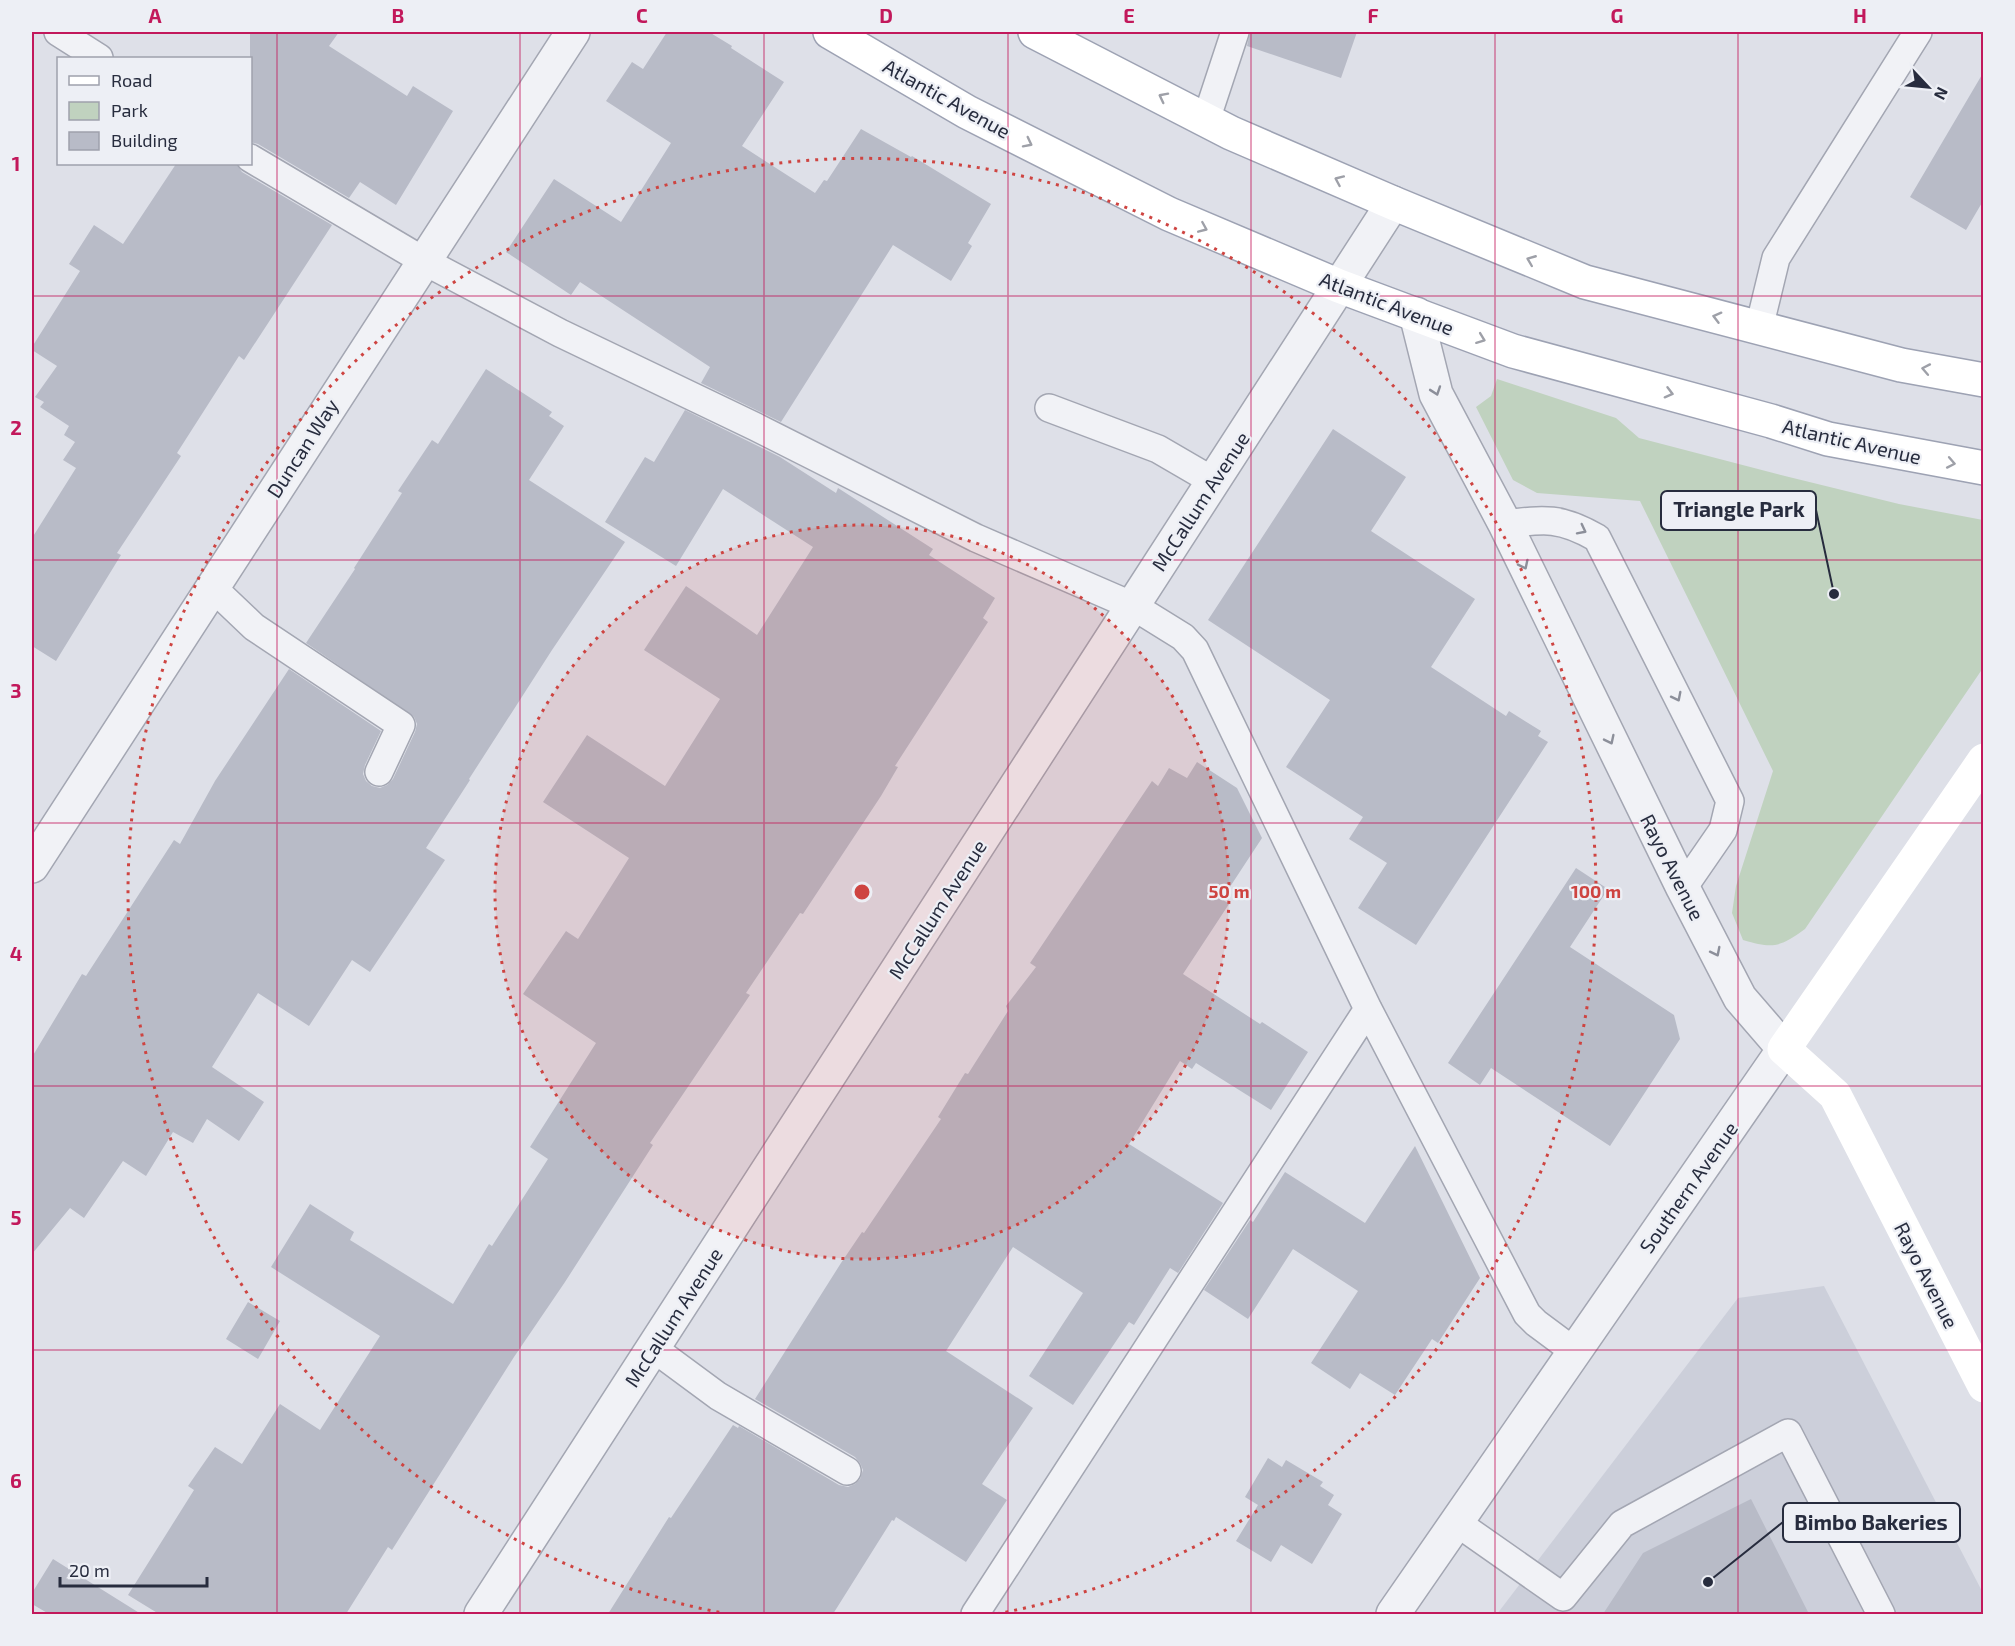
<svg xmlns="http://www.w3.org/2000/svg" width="2015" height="1646" viewBox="0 0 2015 1646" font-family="'Exo 2',sans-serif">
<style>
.built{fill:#cccfda}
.green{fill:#c0d2bf}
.building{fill:#b8bbc7}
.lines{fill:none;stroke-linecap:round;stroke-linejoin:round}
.lane-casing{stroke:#a3a6b2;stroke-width:30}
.street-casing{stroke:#a3a6b2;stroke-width:36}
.primary-casing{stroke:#9da2b3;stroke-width:36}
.lane{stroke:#f1f2f6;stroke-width:27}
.street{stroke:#f1f2f6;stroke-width:33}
.secondary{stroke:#fff;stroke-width:33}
.primary{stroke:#fff;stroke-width:33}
.oneway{stroke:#9ea0a8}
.oneway2{stroke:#8c8f9a}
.grid{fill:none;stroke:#c2185b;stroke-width:1.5;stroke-opacity:0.55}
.ring{fill:none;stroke:#ce4441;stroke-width:3;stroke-dasharray:3 6}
.labels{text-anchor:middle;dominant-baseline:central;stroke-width:4.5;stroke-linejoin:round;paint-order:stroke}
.street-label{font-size:20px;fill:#272c3e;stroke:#edeff5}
.centre{fill:#ce4441;stroke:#edeff5;stroke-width:3}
.ring-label{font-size:18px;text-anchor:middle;font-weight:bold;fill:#ce4441;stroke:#edeff5;stroke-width:4.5;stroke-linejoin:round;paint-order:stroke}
.leader{fill:none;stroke:#272c3e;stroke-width:2}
.callout-dot{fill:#272c3e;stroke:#edeff5;stroke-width:2}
.callout{fill:#edeff5;stroke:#272c3e;stroke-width:2}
.callout-label{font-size:21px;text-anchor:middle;font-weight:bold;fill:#272c3e}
.neatline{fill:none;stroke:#c2185b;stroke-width:2}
.grid-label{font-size:20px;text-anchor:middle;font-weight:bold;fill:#c2185b}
</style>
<rect width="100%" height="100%" fill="#dee0e8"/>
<!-- built -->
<path class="built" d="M1824,1286L1984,1595L1983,1614H1497L1738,1298Z"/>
<!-- green -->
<path class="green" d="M1497,379L1616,418L1639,438L1789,477L1899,504L1983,520V668L1805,929C1780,947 1774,949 1743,940L1732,913L1736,886L1773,771L1640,501L1537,493L1513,480L1476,407L1491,396Z"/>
<!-- building -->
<path class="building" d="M250,32H339L329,46L407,96L413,86L453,111L396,205L360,182L349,198L258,144L250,142Z
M667,32H709L732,46L731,48L784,82L742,146L815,193L824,180L827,181L861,129L911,157L912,156L991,204L968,243L972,246L951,281L893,245L781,422L701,383L710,367L580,282L571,295L506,252L554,179L621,222L671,143L606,101L632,62L643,69Z
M1250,32H1357L1341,78L1247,46Z
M1983,73V201L1966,230L1910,197Z
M176,164H236L242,172L332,225L244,360L239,356L177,453L181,456L117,553L121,555L56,661L32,646V538L76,468L63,460L75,442L64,435L69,426L40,407L44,402L35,397L57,366L32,350V347L80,271L69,264L94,225L123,244Z
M486,369L552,412L549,416L564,426L529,480L625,542L552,650L469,779L470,780L426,848L445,860L370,972L352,960L309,1026L258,993L212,1067L264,1102L239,1141L207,1119L193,1143L173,1132L146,1176L123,1161L84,1218L70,1208L32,1254V1057L82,974L86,976L174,840L180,844L215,781L289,669L381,731L365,765L363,774L366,781L372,786L380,788L387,785L393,779L415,732L417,724L414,717L306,643L355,569L354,568L402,493L398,491L432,440L438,444Z
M685,410L780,457L836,493L838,488L933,549L929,555L995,598L983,618L988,622L895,766L898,767L881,796L803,914L800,913L746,993L750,995L650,1143L653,1145L565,1282L514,1357L392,1550L388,1547L346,1614H159L128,1595L194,1490L188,1486L215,1447L242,1464L280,1404L320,1430L380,1336L271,1267L310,1204L354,1232L350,1240L453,1304L489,1244L492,1246L548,1159L530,1147L596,1043L523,994L566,931L578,939L629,858L543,802L587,735L665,786L720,699L644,650L686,586L757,635L813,547L723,489L676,566L605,522L645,457L654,462Z
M1333,429L1406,477L1371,531L1475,599L1431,667L1506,716L1509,711L1541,731L1538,736L1548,742L1416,945L1358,908L1387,863L1349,839L1363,817L1286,767L1330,700L1208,620Z
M1197,762L1237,788L1262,838L1222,899L1229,904L1183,974L1260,1024L1262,1022L1308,1052L1271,1110L1196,1063L1192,1069L1180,1061L1129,1144L1223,1203L1178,1273L1170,1268L1134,1325L1129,1322L1073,1405L1029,1376L1083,1293L1013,1247L946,1351L1033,1408L982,1484L1007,1500L966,1562L896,1517L894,1521L892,1520L833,1614H608L669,1517L671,1518L733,1425L738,1428L739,1426L839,1485L848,1487L855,1484L860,1479L863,1470L860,1463L855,1457L755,1399L841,1263L862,1232L864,1233L941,1119L938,1117L965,1073L968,1074L1008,1011L1006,1006L1036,967L1030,963L1152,781L1158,786L1169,768L1187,778Z
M1576,868L1608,889L1570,947L1674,1015L1680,1039L1610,1146L1491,1068L1480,1085L1448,1063Z
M1415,1146L1480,1278L1438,1343L1432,1339L1395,1395L1360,1373L1350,1389L1311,1363L1358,1291L1293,1249L1248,1319L1204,1290L1250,1220L1253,1222L1285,1172L1365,1223Z
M248,1302L280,1321L258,1359L226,1339Z
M1268,1458L1282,1467L1286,1460L1323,1482L1320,1486L1334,1495L1328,1505L1342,1514L1312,1564L1281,1545L1271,1562L1236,1541L1258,1505L1245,1497Z
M1751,1499L1809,1614H1603L1643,1553Z
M53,1559L141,1614H49L32,1604V1593Z"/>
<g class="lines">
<!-- lane casing -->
<g class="lane-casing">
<path id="lane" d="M58,32L99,58
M1206,120L1235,32
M250,158L424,261L560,333L756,427L976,538L1133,606L1183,637L1195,650L1368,1009L1527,1314L1536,1323L1575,1352
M1759,328L1776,258L1918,32
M1049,408L1158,449L1213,481
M1505,524C1545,519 1561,517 1597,538L1730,801L1723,830L1683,888
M212,587L254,627L401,725L379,772
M653,1348L718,1396L847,1471
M1456,1522L1563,1597L1622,1524L1788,1433L1881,1614
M975,1614L1368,1009"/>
</g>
<!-- street casing -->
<g class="street-casing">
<path id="street" d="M32,866L573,32
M481,1614L1393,203
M1393,1614L1784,1049L1740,998L1683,888L1505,524L1436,394L1416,314"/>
</g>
<!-- primary casing -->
<g class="primary-casing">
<path id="primary" d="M830,32L967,112L1169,214L1339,286L1513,351L1771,421L1828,439L1984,468
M1035,32L1231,133L1393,203L1585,282L1901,365L1984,380"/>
</g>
<!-- lane -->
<use href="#lane" class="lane"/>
<!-- street -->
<use href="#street" class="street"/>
<!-- secondary -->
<path class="secondary" d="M1984,760L1784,1049L1835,1095L1984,1386"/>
<!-- primary -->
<use href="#primary" class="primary"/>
</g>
<!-- one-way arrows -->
<defs><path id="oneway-chevron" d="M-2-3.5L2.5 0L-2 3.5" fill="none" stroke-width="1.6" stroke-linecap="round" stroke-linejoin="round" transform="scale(1.5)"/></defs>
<g class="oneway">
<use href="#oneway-chevron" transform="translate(1163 97) rotate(-153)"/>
<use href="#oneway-chevron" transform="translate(1028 143) rotate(27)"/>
<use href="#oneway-chevron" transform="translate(1339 180) rotate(-156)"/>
<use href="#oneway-chevron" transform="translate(1203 228) rotate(23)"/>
<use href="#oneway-chevron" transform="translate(1531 260) rotate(-158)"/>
<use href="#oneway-chevron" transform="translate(1717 317) rotate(-165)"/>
<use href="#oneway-chevron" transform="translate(1481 339) rotate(21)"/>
<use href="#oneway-chevron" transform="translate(1926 369) rotate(-169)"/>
<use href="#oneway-chevron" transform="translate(1669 393) rotate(15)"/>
<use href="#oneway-chevron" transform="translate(1951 463) rotate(11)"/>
</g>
<g class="oneway2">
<use href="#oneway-chevron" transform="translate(1436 391) rotate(71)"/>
<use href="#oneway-chevron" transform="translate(1582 530) rotate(27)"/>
<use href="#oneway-chevron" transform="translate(1524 565) rotate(64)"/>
<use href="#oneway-chevron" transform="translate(1677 697) rotate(63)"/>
<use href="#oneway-chevron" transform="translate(1610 740) rotate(64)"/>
<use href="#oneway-chevron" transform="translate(1716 952) rotate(63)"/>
</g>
<!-- grid -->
<path class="grid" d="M277,32V1614M520,32V1614M764,32V1614M1008,32V1614M1251,32V1614M1495,32V1614M1738,32V1614M32,296H1984M32,560H1984M32,823H1984M32,1086H1984M32,1350H1984"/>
<!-- distance rings -->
<circle cx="862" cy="892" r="367" fill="#ce4441" fill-opacity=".12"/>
<g class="ring">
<circle cx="862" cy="892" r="367"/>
<path d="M728 1614A734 734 0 1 1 996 1614"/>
</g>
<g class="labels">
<!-- street labels -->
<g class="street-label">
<text transform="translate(947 98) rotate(29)">Atlantic Avenue</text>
<text transform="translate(1387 303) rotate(21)">Atlantic Avenue</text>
<text transform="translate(1852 441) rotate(13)">Atlantic Avenue</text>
<text transform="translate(302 448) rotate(-57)">Duncan Way</text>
<text transform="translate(1200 501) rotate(-57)">McCallum Avenue</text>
<text transform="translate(1673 867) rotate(63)">Rayo Avenue</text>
<text transform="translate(937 909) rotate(-57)">McCallum Avenue</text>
<text transform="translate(1688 1187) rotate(-55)">Southern Avenue</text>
<text transform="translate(1927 1275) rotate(63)">Rayo Avenue</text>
<text transform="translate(673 1317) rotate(-57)">McCallum Avenue</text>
</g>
</g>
<circle cx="862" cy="892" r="9" class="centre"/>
<g class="ring-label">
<text x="1229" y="898">50 m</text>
<text x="1596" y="898">100 m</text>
</g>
<!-- callouts -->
<path class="leader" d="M1834 594L1816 510M1708 1582L1783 1522"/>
<g class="callout-dot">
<circle cx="1834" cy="594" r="6"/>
<circle cx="1708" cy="1582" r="6"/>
</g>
<g class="callout">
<rect x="1661" y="491" width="155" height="39" rx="6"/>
<rect x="1783" y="1503" width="177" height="39" rx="6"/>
</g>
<g class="callout-label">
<text x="1739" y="517">Triangle Park</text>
<text x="1871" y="1530">Bimbo Bakeries</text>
</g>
<!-- border -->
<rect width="2015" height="1646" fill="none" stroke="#edeff5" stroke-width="66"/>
<!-- legend -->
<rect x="57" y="57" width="195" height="108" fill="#edeff5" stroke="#9ea1ac" stroke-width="1.5"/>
<rect x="69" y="76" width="30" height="9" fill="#ffffff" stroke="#9ea1ac" stroke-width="1.5"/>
<text x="111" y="87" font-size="18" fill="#272c3e">Road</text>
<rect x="69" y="102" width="30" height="18" fill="#c0d2bf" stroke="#9ea1ac" stroke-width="1.5"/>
<text x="111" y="117" font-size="18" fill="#272c3e">Park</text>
<rect x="69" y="132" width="30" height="18" fill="#b8bbc7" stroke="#9ea1ac" stroke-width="1.5"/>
<text x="111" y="147" font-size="18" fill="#272c3e">Building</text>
<!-- north arrow -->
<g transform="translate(1928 87) rotate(116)" stroke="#edeff5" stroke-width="4.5" paint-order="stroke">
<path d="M0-4.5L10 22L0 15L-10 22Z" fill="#272c3e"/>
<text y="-9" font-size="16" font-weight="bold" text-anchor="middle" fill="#272c3e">N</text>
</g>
<!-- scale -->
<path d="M60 1577v9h147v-9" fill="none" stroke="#272c3e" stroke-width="3"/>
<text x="69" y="1577" font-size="18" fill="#272c3e" stroke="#edeff5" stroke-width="4.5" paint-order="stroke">20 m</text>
<rect x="33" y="33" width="1949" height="1580" class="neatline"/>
<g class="grid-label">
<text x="155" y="23">A</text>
<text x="398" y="23">B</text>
<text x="642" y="23">C</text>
<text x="886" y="23">D</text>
<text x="1129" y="23">E</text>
<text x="1373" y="23">F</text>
<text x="1617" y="23">G</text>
<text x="1860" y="23">H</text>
<text x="16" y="171">1</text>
<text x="16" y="435">2</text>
<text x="16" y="698">3</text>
<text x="16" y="961">4</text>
<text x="16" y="1225">5</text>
<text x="16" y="1488">6</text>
</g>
</svg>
